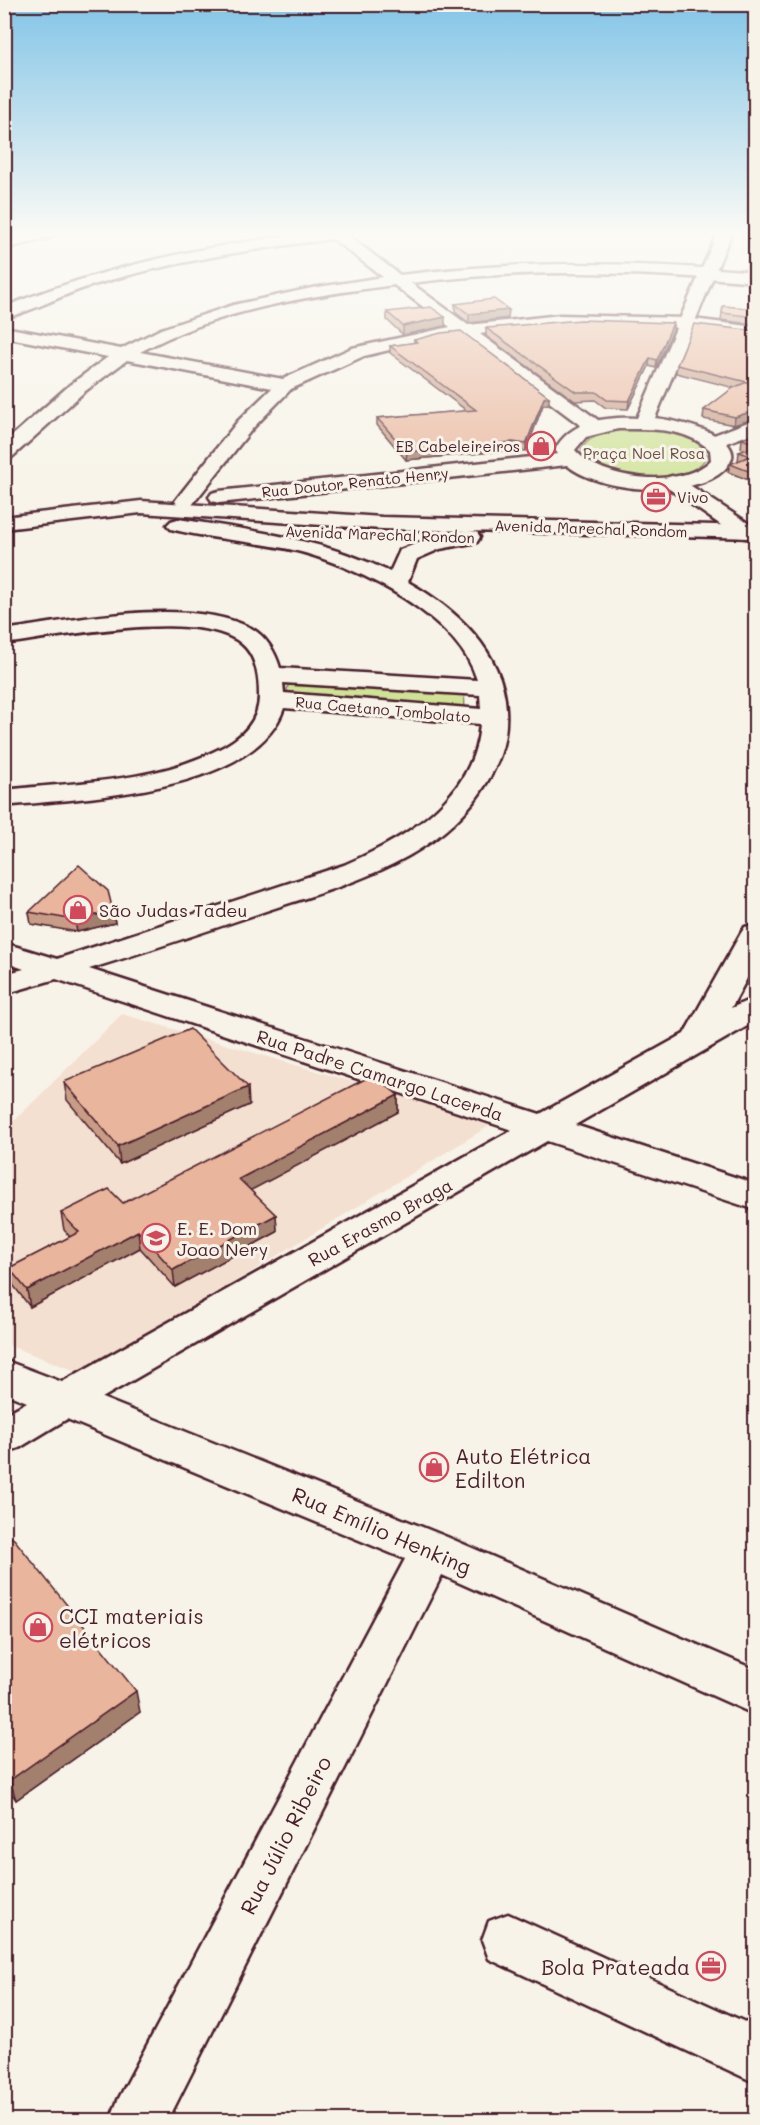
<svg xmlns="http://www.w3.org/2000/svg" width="760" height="2125" viewBox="0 0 760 2125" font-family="Mali,sans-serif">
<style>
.built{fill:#f3e0d1}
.green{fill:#cfe296;stroke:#8c8060;stroke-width:1.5}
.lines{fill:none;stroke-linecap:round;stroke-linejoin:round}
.minor-casing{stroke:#4a1f2b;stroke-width:5}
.major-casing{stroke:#4a1f2b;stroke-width:5}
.minor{fill:#f7f3e8;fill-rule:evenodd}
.major{fill:#f7f3e8;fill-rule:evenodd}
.wall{fill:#c89c86;stroke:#4a1f2b;stroke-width:1.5}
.shaded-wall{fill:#a37f6d;stroke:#4a1f2b;stroke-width:1.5}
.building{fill:#e9b59c;stroke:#4a1f2b;stroke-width:1.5}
.labels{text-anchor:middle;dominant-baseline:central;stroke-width:6;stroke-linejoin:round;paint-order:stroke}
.far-poi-label{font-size:15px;fill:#4a1f2b;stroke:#f7f3e8;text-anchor:end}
.far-park-label{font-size:15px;fill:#6b5046;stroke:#f7f3e8}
.far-street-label{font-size:15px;fill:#4a1f2b;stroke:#f7f3e8}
.poi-label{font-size:18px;fill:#4a1f2b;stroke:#f7f3e8;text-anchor:start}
.street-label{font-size:18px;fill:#4a1f2b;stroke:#f7f3e8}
.near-poi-label{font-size:21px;fill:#4a1f2b;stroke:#f7f3e8;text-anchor:start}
.near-street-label{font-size:21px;fill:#4a1f2b;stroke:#f7f3e8}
</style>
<rect width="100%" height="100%" fill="#f7f3e8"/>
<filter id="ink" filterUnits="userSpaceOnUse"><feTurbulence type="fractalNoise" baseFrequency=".0167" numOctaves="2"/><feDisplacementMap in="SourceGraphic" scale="12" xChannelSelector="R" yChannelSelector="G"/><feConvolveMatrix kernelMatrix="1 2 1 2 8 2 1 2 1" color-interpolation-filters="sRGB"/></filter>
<g filter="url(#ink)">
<!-- built -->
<path class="built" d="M122,1014L494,1123L84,1374L5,1344L4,1131Z"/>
<!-- green -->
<path class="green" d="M636,429C659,430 695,431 707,455C695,489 590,483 581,449C593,431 616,430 636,429Z
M289,677L464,687L465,712L286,698Z"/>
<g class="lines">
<!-- minor casing -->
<g class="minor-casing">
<path id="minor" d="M31,234H54L52,237L4,249V240Z
M304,234H346L400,275C518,260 637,262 756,272V282C641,272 525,268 411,283L468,325L560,315L685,318L756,327V337L685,328L560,325L480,334L602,423L604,427L602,431H588L461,336L440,338L364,356L291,389L252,429L192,505L185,507L178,505L175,501L178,497L238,421L272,388L127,360L84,392L11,458L4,460V443L71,384L108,357L4,337V327L121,349L161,329L233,305L312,288L383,277L333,239C251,249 169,262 90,286C61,295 34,311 4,318V307C100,268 201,246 304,234ZM394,285L450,327L352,348L283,379L140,352C217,310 308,296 394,285Z
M756,419V432L713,448L706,446L703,442L706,438Z
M672,476L679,478L754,527L756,530L754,537L746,538L738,537L665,486L662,482L665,478Z
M178,519C251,530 323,539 390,572L400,550C421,542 455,527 477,532L480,537L477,542L440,549L417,559L408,582C456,609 503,651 506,709C508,742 498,767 480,793C429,866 336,887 257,914C201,933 145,952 89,969L540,1114L684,1034L741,933L745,927L756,924V962L731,1008L756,997V1021L575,1125L756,1184V1210L547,1141L102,1398L447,1537L756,1670V1715L442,1575L168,2120H110L118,2100L405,1559L67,1419L19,1448L4,1453V1415L27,1402L4,1393V1360L62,1382L512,1130L56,979L4,994V974L24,969L4,962V943L57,959L344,865C406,838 474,799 480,724L284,708C255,794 80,798 4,806V790C74,782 151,783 215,751C239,740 260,723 259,694C259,676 256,656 242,644C201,608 57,637 4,644V630C73,620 188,596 251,628C266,636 276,653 280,668L477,680C459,617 360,568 301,552C258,541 213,540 171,529L167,525L171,521ZM283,683L480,695L481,709L284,693Z
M508,1914L756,2027V2083L489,1959L482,1940L489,1921Z"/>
</g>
<!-- major casing -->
<g class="major-casing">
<path id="major" d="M717,234H731L655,418C673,420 759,437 724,470C693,500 598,492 567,465L219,503L212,501L209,497L212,493L219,491L558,454L555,450C570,420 607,417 637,418ZM618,429C650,429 685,427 710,450L711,460C682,490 600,480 575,450L586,437Z
M141,501L382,517L756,526V538L382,529L141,513L4,529V517Z"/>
</g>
<!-- minor -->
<use href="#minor" class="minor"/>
<!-- major -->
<use href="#major" class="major"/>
</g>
<!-- wall -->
<path class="wall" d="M455,304L508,318L469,323L455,312Z
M723,306L756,309V325L721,320Z
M387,312L445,326L403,335L387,320Z
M673,323V330L656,368L649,366L628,409L606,408L595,400L575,401L486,336V328Z
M756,331V418L734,425L703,419L704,410L735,388L676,373L677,365Z
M414,340L549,404L543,405L526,451L512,450L406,460L377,425V418L467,411L390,353V346L414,343Z
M756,434V483L728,472L730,464L738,461L739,452L746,450L741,448L742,439Z
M113,911L115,923L77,932L31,924L29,912Z
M64,1082L249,1105L120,1164L67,1100Z
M398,1095V1112L250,1190L276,1215L277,1232L175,1287L140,1248L30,1307L13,1285L9,1268L70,1237L64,1230L61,1213L123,1203Z
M4,1534L140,1712L16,1800L4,1783Z"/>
<!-- shaded-wall -->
<path class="shaded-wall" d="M509,310L508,318L469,323V314Z
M445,317V326L403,335V326Z
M673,323V330L656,368L657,360Z
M650,358L649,366L628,409L629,401Z
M549,397V404L543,405L526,451V444L544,398Z
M756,410V418L734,425L735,417Z
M513,442L512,450L406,460L407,452Z
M113,911L115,923L77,932L75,920Z
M248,1087L249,1105L120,1164L118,1146Z
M398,1095V1112L240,1196L239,1179Z
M276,1215L277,1232L175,1287L173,1270Z
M138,1231L140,1248L30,1307L27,1290Z
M136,1691L140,1712L16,1800L10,1780Z"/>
<!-- building -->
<path class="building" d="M494,299L509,310L469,314L455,304Z
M723,306L756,309V317L722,313Z
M431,307L445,317L403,326L387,312Z
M581,320L673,323L657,360L650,358L629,401L607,400L596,392H576L486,328Z
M694,324L756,331V410L735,417L704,410L733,388L747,382L677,365Z
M461,331L549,397L544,398L526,444L513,442L407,452L377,418L476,410L390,346L417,342L414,340L441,333Z
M756,434V444L742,439Z
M756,446V474L730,464L750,456L739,452Z
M79,865L108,891L113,911L75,920L29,912Z
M190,1029L248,1087L118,1146L64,1082Z
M373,1075L398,1095L239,1179L276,1215L173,1270L138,1231L27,1290L9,1268L79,1232L61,1213L109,1189L123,1203Z
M4,1534L14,1539L136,1691L10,1780L4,1772Z"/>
</g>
<!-- sky -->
<linearGradient id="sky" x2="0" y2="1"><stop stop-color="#83c5e7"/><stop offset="0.44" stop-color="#fbfaf5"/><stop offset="1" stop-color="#fbfaf5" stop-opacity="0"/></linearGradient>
<rect width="760" height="531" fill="url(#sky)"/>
<!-- icons -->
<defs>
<g id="shop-ring" transform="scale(1.5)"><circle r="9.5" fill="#f7f3e8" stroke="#d1495b" stroke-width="1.5"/><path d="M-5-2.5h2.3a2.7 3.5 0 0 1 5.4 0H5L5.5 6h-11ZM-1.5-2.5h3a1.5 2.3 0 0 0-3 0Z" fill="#d1495b"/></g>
<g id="office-ring" transform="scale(1.5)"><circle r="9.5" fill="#f7f3e8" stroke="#d1495b" stroke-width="1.5"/><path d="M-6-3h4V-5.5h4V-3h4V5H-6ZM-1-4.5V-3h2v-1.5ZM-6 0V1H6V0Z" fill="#d1495b"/></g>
<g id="school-ring" transform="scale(1.5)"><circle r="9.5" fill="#f7f3e8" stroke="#d1495b" stroke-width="1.5"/><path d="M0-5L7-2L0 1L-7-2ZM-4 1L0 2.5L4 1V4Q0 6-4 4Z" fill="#d1495b"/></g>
</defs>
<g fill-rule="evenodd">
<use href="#shop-ring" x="541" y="446"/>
<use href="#office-ring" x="656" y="497"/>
<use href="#shop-ring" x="78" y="910"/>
<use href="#school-ring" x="156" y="1238"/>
<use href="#shop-ring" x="434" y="1467"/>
<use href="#shop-ring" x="38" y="1627"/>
<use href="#office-ring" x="711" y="1966"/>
</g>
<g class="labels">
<!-- far-poi labels -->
<g class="far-poi-label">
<text x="520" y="446">EB Cabeleireiros</text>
<text x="677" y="497" text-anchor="start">Vivo</text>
</g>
<!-- far-park labels -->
<g class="far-park-label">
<text x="644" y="453">Praça Noel Rosa</text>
</g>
<!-- far-street labels -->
<g class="far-street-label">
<text transform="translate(355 482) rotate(-6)">Rua Doutor Renato Henry</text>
<text transform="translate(591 528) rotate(2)">Avenida Marechal Rondom</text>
<text transform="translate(380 534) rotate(2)">Avenida Marechal Rondon</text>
<text transform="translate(383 709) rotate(5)">Rua Caetano Tombolato</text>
</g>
<!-- poi labels -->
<g class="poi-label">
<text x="99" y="910">São Judas Tadeu</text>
<text x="177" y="1228">E. E. Dom<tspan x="177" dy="21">Joao Nery</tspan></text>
</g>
<!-- street labels -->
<g class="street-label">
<text transform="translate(380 1075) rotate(18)">Rua Padre Camargo Lacerda</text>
<text transform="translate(380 1222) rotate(-29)">Rua Erasmo Braga</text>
</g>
<!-- near-poi labels -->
<g class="near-poi-label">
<text x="455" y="1455">Auto Elétrica<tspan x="455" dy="24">Edilton</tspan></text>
<text x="59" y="1615">CCI materiais<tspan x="59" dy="24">elétricos</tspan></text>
<text x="690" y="1966" text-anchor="end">Bola Prateada</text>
</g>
<!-- near-street labels -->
<g class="near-street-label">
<text transform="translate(382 1530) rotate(23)">Rua Emílio Henking</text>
<text transform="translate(285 1835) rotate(-63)">Rua Júlio Ribeiro</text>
</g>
</g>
<!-- margin -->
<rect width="760" height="2125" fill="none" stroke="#f7f3e8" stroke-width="24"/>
<rect x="12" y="12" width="736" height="2101" fill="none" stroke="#4a1f2b" stroke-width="2" filter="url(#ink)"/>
</svg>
